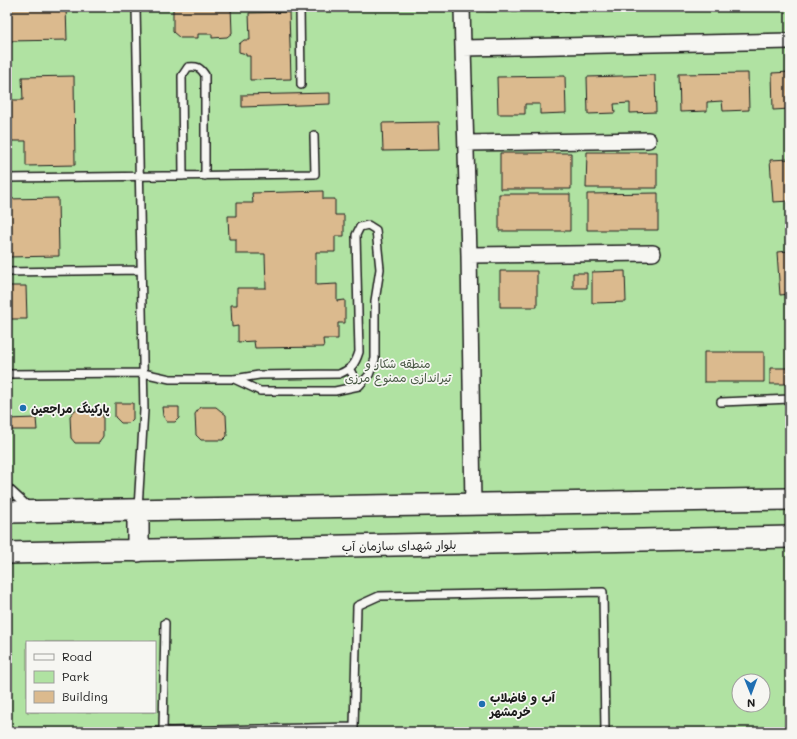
<svg xmlns="http://www.w3.org/2000/svg" width="797" height="739" viewBox="0 0 797 739" font-family="Mali,'Playpen Sans Arabic',sans-serif">
<style>
.green{fill:#b0e2a2;stroke:#667f5f;fill-rule:evenodd}
.building{fill:#dbba8e;stroke:#1c1c1c}
.lines{fill:none;stroke-linecap:round;stroke-linejoin:round}
.service-casing{stroke:#1c1c1c;stroke-width:10}
.minor-casing{stroke:#1c1c1c;stroke-width:18}
.secondary-casing{stroke:#1c1c1c;stroke-width:24}
.service{stroke:#f6f6f2;stroke-width:7}
.minor{stroke:#f6f6f2;stroke-width:15}
.secondary{stroke:#f6f6f2;stroke-width:21}
.poi-dot{fill:#1f6fb2;stroke:#f6f6f2;stroke-width:1.5}
.labels{text-anchor:middle;dominant-baseline:central;stroke-width:3.5;stroke-linejoin:round;paint-order:stroke}
.park-label{font-size:12px;fill:#485744;stroke:#f6f6f2}
.poi-label{font-size:12px;font-weight:bold;fill:#1c1c1c;stroke:#f6f6f2;text-anchor:start}
.street-label{font-size:12px;fill:#1c1c1c;stroke:#f6f6f2}
</style>
<rect width="100%" height="100%" fill="#eee4d4"/>
<filter id="ink" filterUnits="userSpaceOnUse"><feTurbulence type="fractalNoise" baseFrequency=".025" numOctaves="2"/><feDisplacementMap in="SourceGraphic" scale="8" xChannelSelector="R" yChannelSelector="G"/><feConvolveMatrix kernelMatrix="1 2 1 2 8 2 1 2 1" color-interpolation-filters="sRGB"/></filter>
<g filter="url(#ink)">
<!-- green -->
<path class="green" d="M7,7H790V732H7ZM27,642H155V712H27ZM739,681H763V705H739Z"/>
<!-- building -->
<path class="building" d="M7,7H66L67,40L7,41Z
M173,7H231L232,33L227,37L212,38V34H198V38H180L173,32Z
M486,7H571V11H486Z
M579,7H664V9H579Z
M289,12L291,79L250,80V56H246V54L239,52V44L244,40H250L249,13Z
M790,72V109L773,110L772,73Z
M748,73L749,110L723,111L722,101L707,102V111L680,112L679,74Z
M655,75L656,112L630,113V103L614,104L615,113L588,114L587,77Z
M74,76L75,165L26,166V141H7V100H23L22,77Z
M565,76L566,113L540,114V104H525V114H498L497,77Z
M330,93V104L242,107V95Z
M439,122L440,150L383,151L382,123Z
M587,152H657V188H586Z
M500,153H571V189H500Z
M790,159V201L773,202L770,160Z
M323,191V199H335V215H344V236H335V252H316V285L337,284V301L345,300V323H338V339H323L324,347L255,348L254,341L238,342V326L232,327L231,305H237V288H266L265,254H236V239H229L228,216H236V203H253L252,193Z
M658,193V230H587V194Z
M499,194H570V231H499Z
M58,198L59,256L7,257V199Z
M790,251V294L780,295L777,252Z
M500,271H537V307H500Z
M625,271L626,302L592,303V272Z
M573,273H587V288H573Z
M7,286H26L27,319H7Z
M704,352H764V382H704Z
M770,368H790V384H770Z
M115,403H133V419L129,423H121L115,417Z
M162,407H179V418L175,422H167L163,416Z
M200,407H216L226,415L227,436L223,440H201L196,435L195,414Z
M75,410H98L103,415V436L99,443H75L71,438L70,416Z
M36,418L37,430H7V419Z"/>
<g class="lines">
<!-- service casing -->
<g class="service-casing">
<path id="service" d="M136,7L144,410L138,508
M300,7L301,85
M183,176L182,76L188,67C197,66 200,67 205,75V176
M7,178L315,174L314,135
M7,272L141,270
M350,370L359,386
M7,374L143,373L170,379H234L259,375L339,374C351,369 355,365 359,352L356,235L360,227L368,225L376,230L380,269L375,301V359L369,375L359,386L335,391H260L234,379
M721,402L790,399
M7,487L30,508
M354,727L357,606L379,596L603,592L605,732
M163,731L165,623
M128,732L354,727V732"/>
</g>
<!-- minor casing -->
<g class="minor-casing">
<path id="minor" d="M462,7L463,48L790,41
M463,48L469,255L653,253
M466,143L648,140
M469,255L473,505"/>
</g>
<!-- secondary casing -->
<g class="secondary-casing">
<path id="secondary" d="M138,510V551
M7,512L790,499
M7,553L790,537"/>
</g>
<!-- service -->
<use href="#service" class="service"/>
<!-- minor -->
<use href="#minor" class="minor"/>
<!-- secondary -->
<use href="#secondary" class="secondary"/>
</g>
</g>
<!-- markers -->
<g class="poi-dot">
<circle cx="23" cy="408" r="4"/>
<circle cx="482" cy="704" r="4"/>
</g>
<g class="labels">
<!-- park labels -->
<g class="park-label">
<text x="398" y="363">منطقه شکار و<tspan x="398" dy="14">تیراندازی ممنوع مرزی</tspan></text>
</g>
<!-- poi labels -->
<g class="poi-label">
<text x="31" y="408">پارکینگ مراجعین</text>
<text x="490" y="697">آب و فاضلاب<tspan x="490" dy="14">خرمشهر</tspan></text>
</g>
<!-- street labels -->
<g class="street-label">
<text transform="translate(399 545) rotate(-1)">بلوار شهدای سازمان آب</text>
</g>
</g>
<!-- margin -->
<rect width="797" height="739" fill="none" stroke="#f6f6f2" stroke-width="24"/>
<rect x="12" y="12" width="773" height="715" fill="none" stroke="#1c1c1c" stroke-width="1.5" filter="url(#ink)"/>
<!-- legend -->
<rect x="26" y="641" width="130" height="72" fill="#f6f6f2" stroke="#9f9f9c"/>
<rect x="34" y="654" width="20" height="6" fill="#f6f6f2" stroke="#9f9f9c"/>
<text x="62" y="661" font-size="12" fill="#1c1c1c">Road</text>
<rect x="34" y="671" width="20" height="12" fill="#b0e2a2" stroke="#9f9f9c"/>
<text x="62" y="681" font-size="12" fill="#1c1c1c">Park</text>
<rect x="34" y="691" width="20" height="12" fill="#dbba8e" stroke="#9f9f9c"/>
<text x="62" y="701" font-size="12" fill="#1c1c1c">Building</text>
<!-- north arrow -->
<g transform="translate(751 693) rotate(179)"><circle r="19" fill="#f6f6f2" stroke="#9f9f9c"/>
<path d="M0-3L7 15L0 10L-7 15Z" fill="#1f6fb2"/>
<text y="-6" font-size="11" font-weight="bold" text-anchor="middle" fill="#1c1c1c">N</text>
</g>
</svg>
